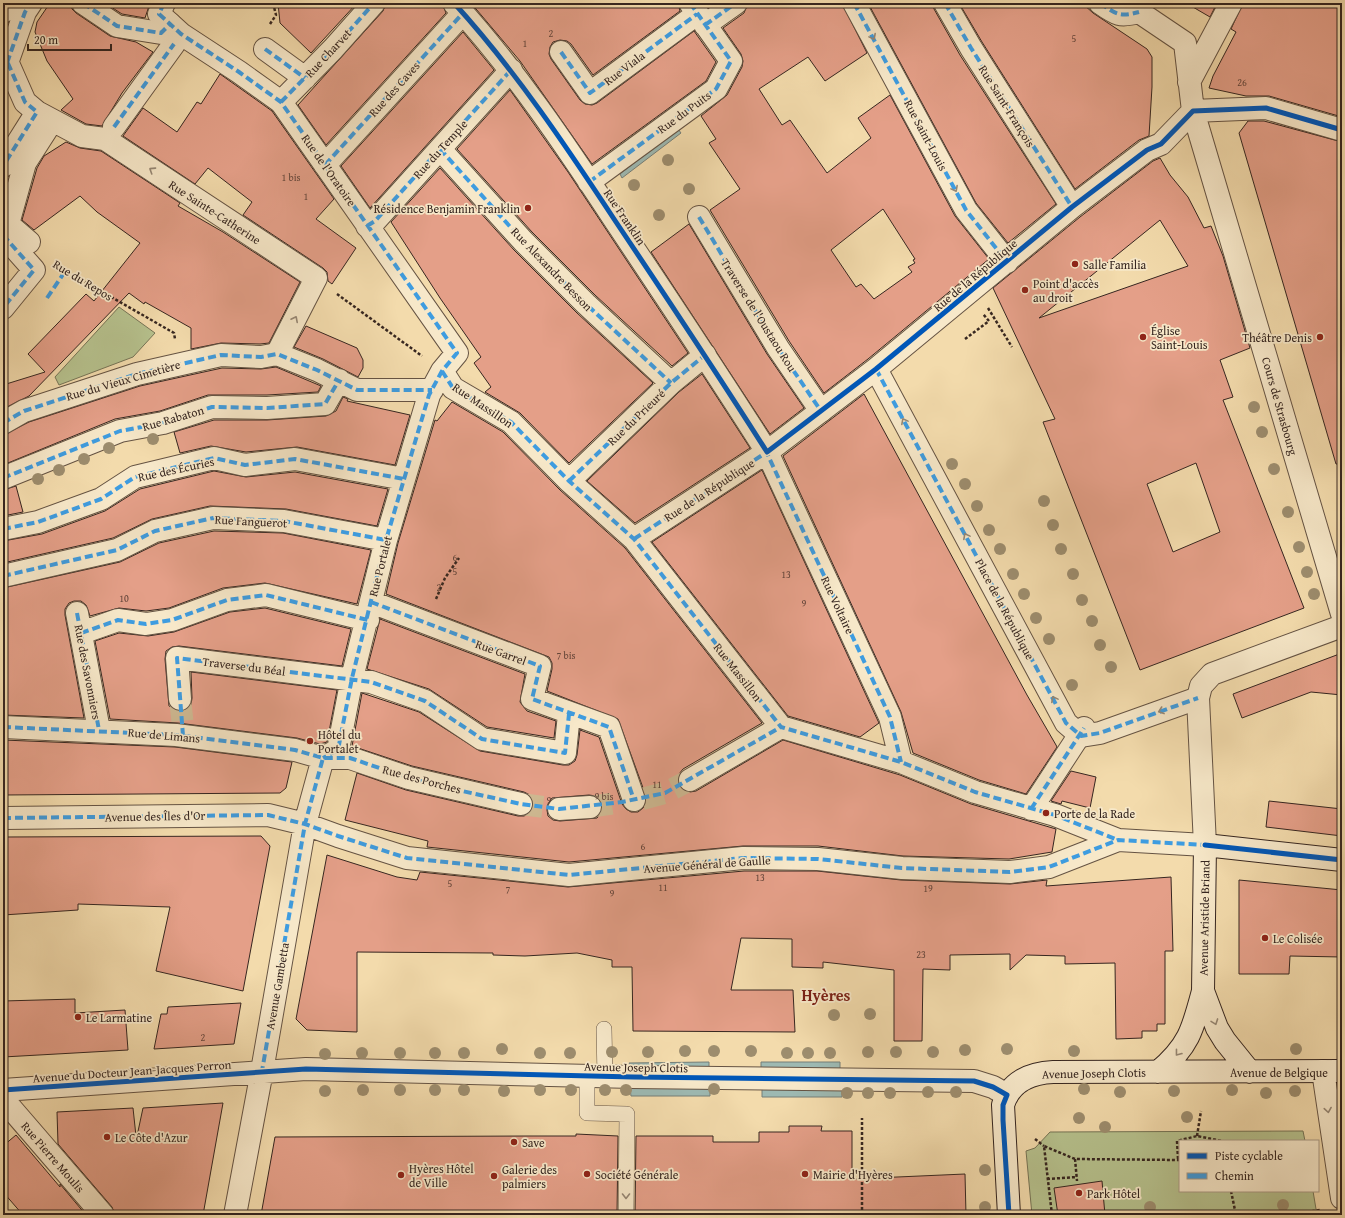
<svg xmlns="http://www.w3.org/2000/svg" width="1345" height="1218" viewBox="0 0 1345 1218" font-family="'Gentium Book Plus',serif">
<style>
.green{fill:#b6c18d;stroke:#767456}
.water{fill:#9db9b2;stroke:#747e78}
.building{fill:#e49f88;stroke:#362620;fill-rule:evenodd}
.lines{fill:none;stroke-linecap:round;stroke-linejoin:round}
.pedestrian-tunnel{stroke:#cdb790;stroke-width:22;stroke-dasharray:22 11;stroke-linecap:butt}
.service-casing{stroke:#655343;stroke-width:16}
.pedestrian-casing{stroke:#655343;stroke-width:24}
.minor-casing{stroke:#655343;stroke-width:24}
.tertiary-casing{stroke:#655343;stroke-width:24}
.secondary-casing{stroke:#362620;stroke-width:24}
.path{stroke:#362620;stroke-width:2.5;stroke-dasharray:3 2;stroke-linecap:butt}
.service{stroke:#f7e8c9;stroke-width:15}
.pedestrian{stroke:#f7e8c9;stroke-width:22}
.minor{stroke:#f7e8c9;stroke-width:22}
.tertiary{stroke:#f7e8c9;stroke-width:22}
.secondary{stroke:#f7e8c9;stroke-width:22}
.quiet{stroke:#3e9ce0;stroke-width:4;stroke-dasharray:8 4;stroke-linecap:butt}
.cycleway-casing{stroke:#f7e8c9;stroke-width:8}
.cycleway{stroke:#0057b8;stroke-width:5}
.tree{fill:#9d8d6e}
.oneway{stroke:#968774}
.poi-dot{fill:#8f2418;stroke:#f7e8c9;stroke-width:1.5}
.labels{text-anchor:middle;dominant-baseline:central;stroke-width:3.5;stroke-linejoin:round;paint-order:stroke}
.number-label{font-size:10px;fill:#62443a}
.street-label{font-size:12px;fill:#362620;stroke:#f7e8c9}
.poi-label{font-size:12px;fill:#362620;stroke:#f7e8c9;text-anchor:start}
.district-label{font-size:16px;font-weight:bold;fill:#7a1f14;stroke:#f7e8c9}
</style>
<rect width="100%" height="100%" fill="#f3dbac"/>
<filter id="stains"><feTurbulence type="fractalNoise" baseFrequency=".005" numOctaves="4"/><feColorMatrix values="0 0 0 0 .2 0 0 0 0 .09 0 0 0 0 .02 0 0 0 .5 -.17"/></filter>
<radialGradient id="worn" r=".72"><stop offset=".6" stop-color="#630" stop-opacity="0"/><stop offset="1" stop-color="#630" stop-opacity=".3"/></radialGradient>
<!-- green -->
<path class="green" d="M119,307L155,333L133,357L59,385L55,377Z
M1303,1131L1305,1141H1180V1191H1313L1317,1215H1032L1026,1151L1035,1148L1050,1132Z"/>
<!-- water -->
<path class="water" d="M678,129L681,133L622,178L620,174Z
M709,1062V1070H629V1063Z
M761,1062H840V1070H761Z
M630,1088H710V1096H631Z
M762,1089H842V1097H762Z"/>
<!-- building -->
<path class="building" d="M50,3H71L72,9L76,13L110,36L136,42L153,52L122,93L102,126L86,124L61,110L73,99L47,61L35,32L37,22Z
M105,3H150L145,18L122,14Z
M278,3H357L311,53L280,23Z
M386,3H442L446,13L326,145L298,105L383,11Z
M471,3H678L680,11L593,75L571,44L567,41L560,40L553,42L550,47L549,54L551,59L580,100L585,104L592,105L597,103L694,31L716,62L706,81L592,164L520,61Z
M748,3H842L867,53L825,81L808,57L759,89L782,125L790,120L827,173L871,138L858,118L890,95L955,216L989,259L868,359L824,393L789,341L710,210L740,189L709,143L716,139L701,116L727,95L742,67L743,61L741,54L723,28L744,13ZM883,209L915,259L913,260L915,263L908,267L912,272L874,299L861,284L856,287L831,250Z
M868,3H933L934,9L960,55L1056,204L1008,243L976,203Z
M959,3H1082L1093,13L1147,49L1152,57V87L1149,136L1139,140L1075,189L982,42Z
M1186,3H1217L1210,17Z
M1243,3H1342V117L1269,96H1246L1209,88L1213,76L1236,32L1231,29Z
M463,32L494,70L370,208L341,166Z
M220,74L272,111L334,199L316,219L356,248L332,284L328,281L327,272L323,268L243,215L252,202L208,168L195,184L123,136L143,108L177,132L197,102L201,104Z
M510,90L568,172L688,353L672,366L595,295L532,232L457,149Z
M1248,121H1264L1342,142V464H1336L1239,133Z
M66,142L80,148L101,151L180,203L178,206L223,232L300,282L269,343L260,344L221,343L191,349V328L145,302L144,304L129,293L29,396L3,409V385L45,372L28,354L86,294L94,301L140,243L97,212L80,196L34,230L22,220L37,168L44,156Z
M1160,158L1170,175L1188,197L1204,228L1211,226L1223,256L1250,348L1220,360L1233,397L1223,400L1304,608L1140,670L1043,422L1055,419L993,288L1080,217L1153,161ZM1160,220L1188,266L1039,318ZM1196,463L1220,532L1173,552L1147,484Z
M440,168L514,250L577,313L653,383L569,463L520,413L485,392L491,387L474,363L481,357L440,298L391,222Z
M689,224L767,354L804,408L770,434L651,252Z
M306,326L357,348L363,360V368L358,377L323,359L294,347Z
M276,367L321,386L318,392L267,395H208L160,411L115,419L3,465V435L29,422L140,386L222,368L261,369Z
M702,374L750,448L635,523L587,481L679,392Z
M864,394L1027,695L1056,745L1057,747L1026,794L979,780L913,753L901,712L783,456Z
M343,397L348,399L347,401L410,415L395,465L297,447L246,452L211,446L180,453L174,432L214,420H267L326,416L336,411Z
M452,402L503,432L560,490L625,548L762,723L683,769L679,774L678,780L679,787L683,791L690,792L696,791L783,740L900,775L971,804L1056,829L1052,852L1009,859L903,856L818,846H743L569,862L427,847L428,841L345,820L357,773L406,790L518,816H524L530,813L533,806V800L530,795L524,792L412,766L352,746L362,693L419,712L480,751L563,765H569L575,761L577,755L580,730L599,737L622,804L626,809L631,812H638L643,808L646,803V796L618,719L547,691L552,669V663L549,657L386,594L398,543L435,420L437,421ZM589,795L596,796L600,800L602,806L601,813L597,818L560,821L553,820L548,816L547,810L548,804L552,798Z
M762,470L878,721L879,723L860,737L788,716L652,542Z
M214,471L246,477L295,472L388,489L377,526L286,509L210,506L152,519L113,538L3,563V541L42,534L105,511L140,489Z
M16,486L23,512L3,516V490Z
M214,531L283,533L371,550L357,604L265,583L223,588L169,608L146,611L119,608L90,616L86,605L81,601H74L69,603L65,609V615L84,718L3,715V588L120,562L159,543Z
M265,608L351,629L342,666L179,646L172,647L166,651L165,659L169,706L174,710L181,711L187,710L191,705L192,698L191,672L337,690L327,742L320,744L297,738L178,723L110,719L95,641L119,633L148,636L174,632L230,612Z
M380,619L525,674L520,702L527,711L556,721L554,738L487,727L429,689L367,669Z
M1342,653V695L1311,692L1242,718L1233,694Z
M3,740L175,747L292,762L286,788L280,793L3,795Z
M1071,771L1096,777L1090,808L1062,801L1061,804L1051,801Z
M1269,801L1342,809V836L1266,827Z
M261,836L270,846L243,991L156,971L170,907L78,904V910L3,915V837Z
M327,855L397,877L417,880L420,872L568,887L744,871H817L901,880L1010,884L1047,880L1046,886L1171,877L1173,951H1165V1024H1157V1031H1142V1038L1116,1039L1115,963L1065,964V956L1026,955L1010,970V954L950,955V970L923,969L922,1041H894V970L823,962V968L792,967V939L741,938L731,990H793L795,1032L633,1031L632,967H612V960L577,953L525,956L493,955V953L357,952V1032L307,1030L296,1019Z
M1239,880L1342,890V957L1290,956L1289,974H1239Z
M75,999V1013L125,1010L128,1050L3,1057V1001Z
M241,1003L234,1044L154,1049L161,1014H167L168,1007Z
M223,1103L203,1215H115L112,1207L58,1144L57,1112L133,1108L136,1136H137L143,1108Z
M789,1126H822L821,1131H852V1179L965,1174L966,1215H635L636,1136H713V1142H759V1132H789Z
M576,1134L618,1136L617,1215H261L275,1137L529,1136H576Z
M16,1135L60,1187V1184L86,1215H23L3,1192V1146Z
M1102,1181L1105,1215H1058L1054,1188Z"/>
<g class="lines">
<!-- pedestrian-tunnel -->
<path class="pedestrian-tunnel" d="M180,699L183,726
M642,799L665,793L690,780
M521,804L559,809
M590,807L622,802"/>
<!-- service casing -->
<g class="service-casing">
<path id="service" d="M604,1029L605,1077
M587,1076V1113L627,1114L626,1215"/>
</g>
<!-- pedestrian casing -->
<g class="pedestrian-casing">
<path id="pedestrian" d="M83,3L117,26L161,33L170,24
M281,102L457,353L442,371L429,395L386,540L352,678L338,750L323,758
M114,127L174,44
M440,149L523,241L586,304L671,383
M325,165L463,13
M699,217L778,348L821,411
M367,226L375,221L511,70
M3,235L34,270L3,308
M442,371L453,388L511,422L569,481L634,539L781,727L901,762L975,792L1055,815L1118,840
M3,423L24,411L137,374L221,355L261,357L277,354L317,370L357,390H432
M3,478L120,431L163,423L212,407L267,408L325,404L339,380
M569,481L671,383L705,355
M3,529L38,522L101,499L135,477L214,458L245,465L295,459L404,479
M634,539L767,452L890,717L901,762
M3,576L117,550L155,531L213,518L284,521L386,540
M371,602L540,666L532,699L609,727L634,800
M77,613L99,730
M81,633L118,620L146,624L172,620L227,600L266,595L368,620
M180,699L177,658L371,682L425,701L482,739L565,753L569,714
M3,727L176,735L295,750L323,758H350L409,778L521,804
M690,780L781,727
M559,809L590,807
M1031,809L1084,728
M3,818L268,815L305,824L338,836L407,858L569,875L743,858L818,859L902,868L1010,872L1049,867L1118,840L1205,845
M262,1071L305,824L323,758"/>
</g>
<!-- minor casing -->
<g class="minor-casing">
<path id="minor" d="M164,3L159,14L181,34L239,72L281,102L333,49L374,3
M454,3C515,70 566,146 616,222C667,298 718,375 767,452L876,369L1072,207L1147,150L1161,144L1193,111L1266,108L1342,130
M854,3L966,210L1007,262
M945,3L971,48L1072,207
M1100,3C1117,15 1120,17 1139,12
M3,12L7,3
M1139,12L1185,43L1193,111L1342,614
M705,25L736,3
M265,49L305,78
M3,52L25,102L37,112L82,136L105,139L316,278L277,354
M561,52L590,93L697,14
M7,63L25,12L31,3
M1189,82L1231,3
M3,166L37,112
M589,182L716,89L731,61L690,3
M29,242L8,224L25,163L52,121
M876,369L1066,723L1081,736L1100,733L1198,698
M1323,1071L1342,1198
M3,1090L306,1069L633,1077L974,1081L993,1087L1007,1095
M3,1099L103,1215
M235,1215L262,1071"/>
</g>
<!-- tertiary casing -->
<g class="tertiary-casing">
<path id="tertiary" d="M1205,845L1198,698L1201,686L1212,674L1342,626"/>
</g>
<!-- secondary casing -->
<g class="secondary-casing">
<path id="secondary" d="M1158,1072C1189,1046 1193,1029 1203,991
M1250,1072L1225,1041L1217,1028L1203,991L1205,845L1342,860
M1009,1215L1003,1105C1010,1082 1030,1073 1053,1072L1342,1071"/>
</g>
<!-- path -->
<path class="path" d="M270,24L276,15L273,3
M59,267L174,333L175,339
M337,294L422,356
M988,308L1012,347
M965,339L989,321L983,314
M436,599L445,578L459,558
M1197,1136L1201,1111
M1035,1139L1044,1146
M1075,1159L1077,1181
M1178,1159L1177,1141L1197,1136L1222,1141
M1047,1179L1077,1177
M1231,1191L1236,1215
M862,1215V1118
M1052,1215L1044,1146L1075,1159L1180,1160
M1287,1215L1320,1210"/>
<!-- service -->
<use href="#service" class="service"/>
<!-- pedestrian -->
<use href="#pedestrian" class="pedestrian"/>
<!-- minor -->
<use href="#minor" class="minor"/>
<!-- tertiary -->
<use href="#tertiary" class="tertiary"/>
<!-- secondary -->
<use href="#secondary" class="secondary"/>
<!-- quiet -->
<path class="quiet" d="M83,3L117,26L161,33L170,24
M164,3L159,14L181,34L239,72L281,102L457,353L442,371L429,395L386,540L352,678L338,750L323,758
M854,3L966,210L1007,262
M945,3L971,48L1072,207
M1100,3C1117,15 1120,17 1139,12
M3,12L7,3
M705,25L736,3
M265,49L305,78
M3,52L25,102L37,112L3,166
M561,52L590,93L697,14
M7,63L25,12L31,3
M281,102L333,49L374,3
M114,127L174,44
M440,149L523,241L586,304L671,383
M325,165L463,13
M589,182L716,89L731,61L690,3
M699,217L778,348L821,411
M367,226L375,221L511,70
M3,235L34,270L3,308
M47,298L64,273
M876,369L1066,723L1081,736L1100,733L1198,698
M442,371L453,388L511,422L569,481L634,539L781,727L901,762L975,792L1055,815L1118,840
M3,423L24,411L137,374L221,355L261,357L277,354L317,370L357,390H432
M765,449L890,717L901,762
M3,478L120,431L163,423L212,407L267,408L325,404L339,380
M569,481L671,383L705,355
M3,529L38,522L101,499L135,477L214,458L245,465L295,459L404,479
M634,539L770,450
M3,576L117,550L155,531L213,518L284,521L386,540
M371,602L540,666L532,699L609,727L634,800
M77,613L99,730
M81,633L118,620L146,624L172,620L227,600L266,595L368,620
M3,727L176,735L295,750L323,758H350L409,778L444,787L521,804L559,809L622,802L665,793L781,727
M183,736L177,658L371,682L425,701L482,739L565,753L569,714
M1031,809L1084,728
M3,818L268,815L305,824L338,836L407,858L569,875L743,858L818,859L902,868L1010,872L1049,867L1118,840L1205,845
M265,1071H262L305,824L323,758"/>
<!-- cycleway casing -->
<g class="cycleway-casing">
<path id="cycleway" d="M454,3C515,70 566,146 616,222C667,298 718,375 767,452L876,369L1072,207L1147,150L1161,144L1193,111L1266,108L1342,130
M1205,845L1342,860
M3,1090L306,1069L633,1077L974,1081L993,1087L1007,1095L1003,1105V1120L1009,1215"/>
</g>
<!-- cycleway -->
<use href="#cycleway" class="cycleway"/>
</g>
<!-- trees -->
<g class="tree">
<circle cx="668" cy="160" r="6"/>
<circle cx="634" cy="185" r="6"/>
<circle cx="689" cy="189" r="6"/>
<circle cx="659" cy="215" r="6"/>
<circle cx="1254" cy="407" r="6"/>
<circle cx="1262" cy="432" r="6"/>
<circle cx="153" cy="439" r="6"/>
<circle cx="109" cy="448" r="6"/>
<circle cx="84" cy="459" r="6"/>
<circle cx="952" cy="464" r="6"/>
<circle cx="1274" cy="469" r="6"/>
<circle cx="59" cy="470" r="6"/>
<circle cx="38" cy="479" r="6"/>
<circle cx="965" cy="484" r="6"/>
<circle cx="1044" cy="501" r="6"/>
<circle cx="977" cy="506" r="6"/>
<circle cx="1288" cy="512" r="6"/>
<circle cx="1053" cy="525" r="6"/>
<circle cx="989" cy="530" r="6"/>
<circle cx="1299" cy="547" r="6"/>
<circle cx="1000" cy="549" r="6"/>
<circle cx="1061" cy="549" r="6"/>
<circle cx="1307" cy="572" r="6"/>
<circle cx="1013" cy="574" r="6"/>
<circle cx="1073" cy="574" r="6"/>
<circle cx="1024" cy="594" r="6"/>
<circle cx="1314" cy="594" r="6"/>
<circle cx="1082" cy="600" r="6"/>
<circle cx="1036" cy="618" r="6"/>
<circle cx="1092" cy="621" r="6"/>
<circle cx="1049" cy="639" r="6"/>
<circle cx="1100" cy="645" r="6"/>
<circle cx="1111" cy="667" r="6"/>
<circle cx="1072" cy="685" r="6"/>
<circle cx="870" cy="1014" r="6"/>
<circle cx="834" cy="1015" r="6"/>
<circle cx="502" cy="1049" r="6"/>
<circle cx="1007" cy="1049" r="6"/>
<circle cx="1296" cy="1049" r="6"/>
<circle cx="965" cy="1050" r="6"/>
<circle cx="685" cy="1051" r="6"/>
<circle cx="714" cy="1051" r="6"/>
<circle cx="751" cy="1051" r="6"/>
<circle cx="1074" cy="1051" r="6"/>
<circle cx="612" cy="1052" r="6"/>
<circle cx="648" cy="1052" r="6"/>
<circle cx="868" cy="1052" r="6"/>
<circle cx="896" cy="1052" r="6"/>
<circle cx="933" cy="1052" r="6"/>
<circle cx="362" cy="1053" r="6"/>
<circle cx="400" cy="1053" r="6"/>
<circle cx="435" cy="1053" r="6"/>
<circle cx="464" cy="1053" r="6"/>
<circle cx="540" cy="1053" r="6"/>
<circle cx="570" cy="1053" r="6"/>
<circle cx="787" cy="1053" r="6"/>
<circle cx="808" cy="1053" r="6"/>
<circle cx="830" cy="1053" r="6"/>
<circle cx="325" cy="1054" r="6"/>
<circle cx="714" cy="1089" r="6"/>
<circle cx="1084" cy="1089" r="6"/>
<circle cx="363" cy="1090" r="6"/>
<circle cx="400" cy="1090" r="6"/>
<circle cx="435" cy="1090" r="6"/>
<circle cx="464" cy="1090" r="6"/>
<circle cx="540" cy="1090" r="6"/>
<circle cx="571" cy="1090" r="6"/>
<circle cx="605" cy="1090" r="6"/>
<circle cx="626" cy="1090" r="6"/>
<circle cx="1232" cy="1090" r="6"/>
<circle cx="325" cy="1091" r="6"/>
<circle cx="504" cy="1091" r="6"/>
<circle cx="1174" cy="1091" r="6"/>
<circle cx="1295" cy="1091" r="6"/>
<circle cx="928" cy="1092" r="6"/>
<circle cx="956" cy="1092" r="6"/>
<circle cx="1120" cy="1092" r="6"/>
<circle cx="847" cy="1093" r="6"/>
<circle cx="868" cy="1093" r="6"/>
<circle cx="890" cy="1093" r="6"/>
<circle cx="1266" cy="1093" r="6"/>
<circle cx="1187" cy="1117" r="6"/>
<circle cx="1079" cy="1118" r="6"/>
<circle cx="1105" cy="1127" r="6"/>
<circle cx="985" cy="1170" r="6"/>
<circle cx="1283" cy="1205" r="6"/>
<circle cx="985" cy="1207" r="6"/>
<circle cx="1150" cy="1207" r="6"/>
</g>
<!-- one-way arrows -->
<defs><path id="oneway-chevron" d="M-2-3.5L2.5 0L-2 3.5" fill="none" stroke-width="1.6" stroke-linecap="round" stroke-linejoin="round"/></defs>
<g class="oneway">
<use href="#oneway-chevron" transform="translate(873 37) rotate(62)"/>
<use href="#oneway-chevron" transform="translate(152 170) rotate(-147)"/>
<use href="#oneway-chevron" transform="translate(955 189) rotate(62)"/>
<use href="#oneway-chevron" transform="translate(295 319) rotate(-63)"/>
<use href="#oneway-chevron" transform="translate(904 421) rotate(-118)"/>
<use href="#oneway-chevron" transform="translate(966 536) rotate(-118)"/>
<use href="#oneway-chevron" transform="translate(1054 699) rotate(-118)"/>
<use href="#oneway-chevron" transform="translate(1161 711) rotate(160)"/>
<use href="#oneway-chevron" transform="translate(1215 1022) rotate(70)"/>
<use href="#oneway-chevron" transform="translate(1178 1053) rotate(128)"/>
<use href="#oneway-chevron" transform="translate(1328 1110) rotate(81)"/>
<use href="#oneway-chevron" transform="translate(626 1196) rotate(90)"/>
</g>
<!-- markers -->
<g class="poi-dot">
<circle cx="528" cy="208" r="4"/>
<circle cx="1075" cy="264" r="4"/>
<circle cx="1025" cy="290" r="4"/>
<circle cx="1143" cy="337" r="4"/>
<circle cx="1320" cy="337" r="4"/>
<circle cx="310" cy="741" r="4"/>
<circle cx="1046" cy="813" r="4"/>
<circle cx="1265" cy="938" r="4"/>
<circle cx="78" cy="1017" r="4"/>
<circle cx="107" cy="1137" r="4"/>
<circle cx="514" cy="1142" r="4"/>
<circle cx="587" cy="1174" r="4"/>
<circle cx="805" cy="1174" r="4"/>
<circle cx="401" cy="1175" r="4"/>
<circle cx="494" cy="1176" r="4"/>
<circle cx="1079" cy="1193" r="4"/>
</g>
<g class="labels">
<!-- number labels -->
<g class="number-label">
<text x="551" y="33">2</text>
<text x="1074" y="38">5</text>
<text x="525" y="43">1</text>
<text x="1242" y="82">26</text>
<text x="291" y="177">1 bis</text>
<text x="306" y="196">1</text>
<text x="455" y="557">6</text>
<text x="455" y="571">5</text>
<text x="786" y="574">13</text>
<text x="439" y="587">2</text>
<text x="124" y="598">10</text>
<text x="804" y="603">9</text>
<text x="566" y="655">7 bis</text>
<text x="657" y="784">11</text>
<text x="604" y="796">9 bis</text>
<text x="549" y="800">9</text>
<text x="643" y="846">6</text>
<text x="760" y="877">13</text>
<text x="450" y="883">5</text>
<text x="663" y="887">11</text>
<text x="928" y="888">19</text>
<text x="508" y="889">7</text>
<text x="612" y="893">9</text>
<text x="921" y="954">23</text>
<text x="203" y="1037">2</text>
</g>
<!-- street labels -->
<g class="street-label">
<text transform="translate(328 53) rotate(-47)">Rue Charvet</text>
<text transform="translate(624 68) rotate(-37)">Rue Viala</text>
<text transform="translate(394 89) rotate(-48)">Rue des Caves</text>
<text transform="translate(1007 106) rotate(58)">Rue Saint-François</text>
<text transform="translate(684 112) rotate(-36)">Rue du Puits</text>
<text transform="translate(926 135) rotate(62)">Rue Saint-Louis</text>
<text transform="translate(440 149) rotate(-48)">Rue du Temple</text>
<text transform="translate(329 170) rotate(55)">Rue de l'Oratoire</text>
<text transform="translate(215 212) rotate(33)">Rue Sainte-Catherine</text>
<text transform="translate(625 217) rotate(56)">Rue Franklin</text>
<text transform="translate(552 269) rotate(46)">Rue Alexandre Besson</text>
<text transform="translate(975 275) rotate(-40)">Rue de la République</text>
<text transform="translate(83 280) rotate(31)">Rue du Repos</text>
<text transform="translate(759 315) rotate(58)">Traverse de l'Oustaou Rou</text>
<text transform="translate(123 380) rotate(-16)">Rue du Vieux Cimetière</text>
<text transform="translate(483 405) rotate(34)">Rue Massillon</text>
<text transform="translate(1280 406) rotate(74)">Cours de Strasbourg</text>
<text transform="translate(636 417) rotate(-44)">Rue du Prieuré</text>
<text transform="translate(173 418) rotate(-16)">Rue Rabaton</text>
<text transform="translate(176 469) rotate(-12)">Rue des Écuries</text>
<text transform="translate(709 490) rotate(-33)">Rue de la République</text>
<text transform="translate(251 521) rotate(3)">Rue Fanguerot</text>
<text transform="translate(380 566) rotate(-76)">Rue Portalet</text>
<text transform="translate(838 605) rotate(65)">Rue Voltaire</text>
<text transform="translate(1005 609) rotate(62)">Place de la République</text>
<text transform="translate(501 652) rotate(20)">Rue Garrel</text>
<text transform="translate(244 666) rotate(7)">Traverse du Béal</text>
<text transform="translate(88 672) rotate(79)">Rue des Savonniers</text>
<text transform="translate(738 672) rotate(52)">Rue Massillon</text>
<text transform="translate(164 735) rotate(5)">Rue de Limans</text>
<text transform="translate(422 779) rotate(15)">Rue des Porches</text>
<text transform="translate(155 816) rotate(-1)">Avenue des Îles d'Or</text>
<text transform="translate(707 864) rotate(-4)">Avenue Général de Gaulle</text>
<text transform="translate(1204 918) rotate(-89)">Avenue Aristide Briand</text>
<text transform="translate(277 986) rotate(-80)">Avenue Gambetta</text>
<text transform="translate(636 1067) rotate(1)">Avenue Joseph Clotis</text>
<text transform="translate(132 1071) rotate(-4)">Avenue du Docteur Jean-Jacques Perron</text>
<text x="1279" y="1072">Avenue de Belgique</text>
<text transform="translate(1094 1073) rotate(-1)">Avenue Joseph Clotis</text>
<text transform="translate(53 1157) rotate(49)">Rue Pierre Moulis</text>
</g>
<!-- poi labels -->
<g class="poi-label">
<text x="520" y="208" text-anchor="end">Résidence Benjamin Franklin</text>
<text x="1083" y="264">Salle Familia</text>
<text x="1033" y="283">Point d'accès<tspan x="1033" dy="14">au droit</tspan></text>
<text x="1151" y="330">Église<tspan x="1151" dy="14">Saint-Louis</tspan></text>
<text x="1312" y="337" text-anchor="end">Théâtre Denis</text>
<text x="318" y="734">Hôtel du<tspan x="318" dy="14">Portalet</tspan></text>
<text x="1054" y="813">Porte de la Rade</text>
<text x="1273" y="938">Le Colisée</text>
<text x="86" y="1017">Le Larmatine</text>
<text x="115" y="1137">Le Côte d'Azur</text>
<text x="522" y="1142">Save</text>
<text x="409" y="1168">Hyères Hôtel<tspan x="409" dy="14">de Ville</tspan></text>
<text x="502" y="1169">Galerie des<tspan x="502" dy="14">palmiers</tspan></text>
<text x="595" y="1174">Société Générale</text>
<text x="813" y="1174">Mairie d'Hyères</text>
<text x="1087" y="1193">Park Hôtel</text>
</g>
<!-- district labels -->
<g class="district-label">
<text x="826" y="995">Hyères</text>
</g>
</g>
<!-- margin -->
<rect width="1345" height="1218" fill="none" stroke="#f3dbac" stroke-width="16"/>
<rect x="4" y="4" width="1337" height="1210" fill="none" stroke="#362620" stroke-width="2"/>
<rect x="8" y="8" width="1329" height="1202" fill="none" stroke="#362620"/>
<!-- legend -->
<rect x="1179" y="1140" width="140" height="52" fill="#f7e8c9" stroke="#aa9a85"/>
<rect x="1187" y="1153" width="20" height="6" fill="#0057b8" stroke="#aa9a85"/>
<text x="1215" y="1160" font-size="12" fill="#362620">Piste cyclable</text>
<rect x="1187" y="1173" width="20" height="6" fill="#3e9ce0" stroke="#aa9a85"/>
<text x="1215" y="1180" font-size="12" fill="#362620">Chemin</text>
<!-- scale -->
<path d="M28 44v6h83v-6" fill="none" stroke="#362620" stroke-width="2"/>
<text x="34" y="44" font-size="12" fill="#362620" stroke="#f7e8c9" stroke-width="3" paint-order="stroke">20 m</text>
<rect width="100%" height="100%" filter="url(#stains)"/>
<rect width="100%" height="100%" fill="url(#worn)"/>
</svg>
